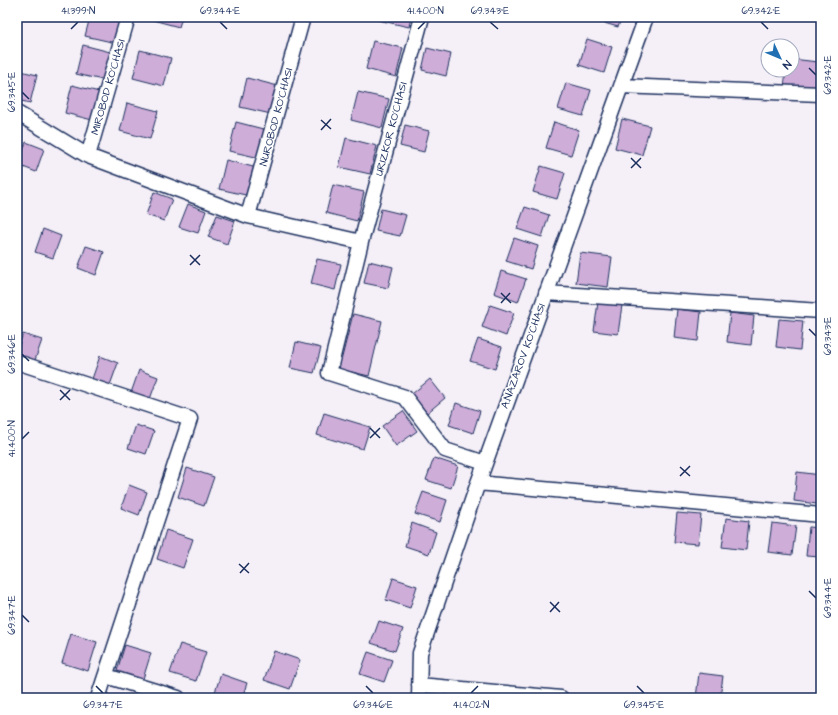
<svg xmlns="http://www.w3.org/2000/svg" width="838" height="715" viewBox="0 0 838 715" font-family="'Architects Daughter',sans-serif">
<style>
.building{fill:#ceadd8;stroke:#1b2f5e}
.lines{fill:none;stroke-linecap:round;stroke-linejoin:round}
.street-casing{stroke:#1b2f5e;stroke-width:17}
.street{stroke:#fff;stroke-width:14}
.ticks{fill:none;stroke:#1b2f5e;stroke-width:1.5}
.labels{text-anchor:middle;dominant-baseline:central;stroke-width:3.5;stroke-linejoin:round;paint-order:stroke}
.street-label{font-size:11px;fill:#1b2f5e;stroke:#fff}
.neatline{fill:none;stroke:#1b2f5e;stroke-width:1.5}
.ticks-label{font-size:10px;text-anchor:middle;fill:#1b2f5e}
</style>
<rect width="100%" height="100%" fill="#f5eff7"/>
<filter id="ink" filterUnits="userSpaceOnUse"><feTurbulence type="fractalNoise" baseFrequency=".025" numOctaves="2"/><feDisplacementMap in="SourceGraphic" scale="8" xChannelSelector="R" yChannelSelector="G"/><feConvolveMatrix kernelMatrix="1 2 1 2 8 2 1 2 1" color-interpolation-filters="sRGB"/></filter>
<g filter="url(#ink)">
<!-- building -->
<path class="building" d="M90,17H123L116,43L85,36Z
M149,17H182L179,27L149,19Z
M379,17H411L409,27L378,20Z
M595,17H622L618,27L594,20Z
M587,39L612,47L604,73L579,65Z
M373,41L403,48L396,77L366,69Z
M83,45L114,53L107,81L76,74Z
M427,48L451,54L446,76L422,70Z
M140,50L171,58L164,86L133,78Z
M792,59L818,62L815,91L784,88L786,70H792Z
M17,70L37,75L30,103L17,100Z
M247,78L278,86L271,114L240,107Z
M566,83L591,90L583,116L558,109Z
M72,85L103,93L96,121L65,113Z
M358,92L389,99L382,128L351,120Z
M127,103L158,111L150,139L120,131Z
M622,119L650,126L642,155L615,148Z
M236,122L267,130L260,158L229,151Z
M554,122L579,130L571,155L546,148Z
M405,125L429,131L424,152L400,146Z
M346,138L377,146L370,174L339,167Z
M26,142L44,149L36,172L18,165Z
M226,160L257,168L250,196L219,189Z
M541,166L565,173L557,199L533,192Z
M333,185L364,192L357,221L326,213Z
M154,192L172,199L164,221L146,215Z
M188,204L206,211L198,233L179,227Z
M525,207L549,215L542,237L517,229Z
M381,209L406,215L400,236L376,231Z
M217,215L235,221L227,244L208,237Z
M43,229L61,236L53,258L35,252Z
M514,238L538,246L531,269L506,261Z
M86,246L104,252L96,275L78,268Z
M580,253L612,257L608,287L576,283Z
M317,259L341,264L335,290L311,284Z
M369,261L393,267L388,288L364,283Z
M501,271L526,279L518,302L494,293Z
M598,302L622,305L618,334L594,331Z
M490,305L514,313L506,336L482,327Z
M677,309L701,312L698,341L674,338Z
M730,313L754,316L751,345L727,342Z
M353,314L382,321L369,376L339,369Z
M779,319L803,321L800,350L776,347Z
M23,334L42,340L34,363L17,357V351Z
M478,339L502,347L495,369L470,361Z
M296,342L321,348L314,373L290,368Z
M100,356L118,363L110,385L92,379Z
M139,370L158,377L150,399L131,393Z
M430,379L445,398L427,413L412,394Z
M456,403L480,411L473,433L449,425Z
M403,411L417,431L396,446L382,426Z
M324,413L370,427L363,449L317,435Z
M136,425L154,431L146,454L128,448Z
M434,458L458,466L451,488L426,480Z
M187,468L214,477L204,506L178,497Z
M797,472L821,475L817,504L794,501Z
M129,485L147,492L139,515L121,508Z
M423,492L447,500L440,522L415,514Z
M677,513L701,515L698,544L674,542Z
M726,518L749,521L746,550L722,547Z
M412,523L436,532L429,554L405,546Z
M772,523L796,526L792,555L768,552Z
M809,527L821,528V557L806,556Z
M166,530L193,539L183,568L157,559Z
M393,578L417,586L410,608L386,600Z
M379,621L403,629L395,651L371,643Z
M71,634L97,642L88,671L62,663Z
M180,644L206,652L196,681L170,673Z
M125,645L151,653L142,682L116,674Z
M274,651L300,660L290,689L264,680Z
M368,652L392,660L384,682L360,674Z
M699,673L723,676L720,698H696Z
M221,674L247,683L242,698H213Z"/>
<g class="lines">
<!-- street casing -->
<g class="street-casing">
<path id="street" d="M422,17L361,242L329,373L405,397L445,450L485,463
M621,86L821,94
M17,113L88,156L248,216L361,242
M88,156L128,17
M248,216L303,17
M546,293L821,311
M17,362L190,419L98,698
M478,483L821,515
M106,676L178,698
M419,685L561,698
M419,698L420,653L478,483L646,17"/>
</g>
<!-- street -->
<use href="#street" class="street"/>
</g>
</g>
<!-- ticks -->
<path class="ticks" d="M220,22L227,29M490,22L498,29M761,22L768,29M71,29L78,22M418,29L425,22M809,68L816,75M22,92L29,99M321,120L331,129M321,130L331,119M631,158L641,168M631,168L641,158M190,255L200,265M190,265L200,255M501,293L511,303M501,303L510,293M809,329L816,336M22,354L29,361M60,390L70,400M60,400L70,390M370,428L380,438M370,438L380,428M22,439L29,432M680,467L690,476M680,476L690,466M239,564L249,573M240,573L249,563M809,591L816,598M550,602L560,612M550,612L559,602M22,615L29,622M96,686L103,693M366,686L373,693M637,686L644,693M471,693L478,686"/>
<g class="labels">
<!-- street labels -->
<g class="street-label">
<text transform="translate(108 87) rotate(-74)">MIROBOD KO'CHASI</text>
<text transform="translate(276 117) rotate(-75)">NUROBOD KO'CHASI</text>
<text transform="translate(391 129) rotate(-75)">URIZKOR KO'CHASI</text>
<text transform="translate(523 356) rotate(-70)">A.NAZAROV KO'CHASI</text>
</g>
</g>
<!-- margin -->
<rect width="838" height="715" fill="none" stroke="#fff" stroke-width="44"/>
<!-- north arrow -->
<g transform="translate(780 58) rotate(134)"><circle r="19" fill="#ffffff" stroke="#a4acbf"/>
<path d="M0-3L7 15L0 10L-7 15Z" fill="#1f6fb2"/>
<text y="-6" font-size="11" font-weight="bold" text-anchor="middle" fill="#1b2f5e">N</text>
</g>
<rect x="22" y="22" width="794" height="671" class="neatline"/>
<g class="ticks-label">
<text x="78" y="14">41.399°N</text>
<text x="220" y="14">69.344°E</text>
<text x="425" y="14">41.400°N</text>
<text x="490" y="14">69.343°E</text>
<text x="761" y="14">69.342°E</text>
<text transform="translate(827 75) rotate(-90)" y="4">69.342°E</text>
<text transform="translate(11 92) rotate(-90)" y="4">69.345°E</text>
<text transform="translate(827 336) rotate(-90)" y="4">69.343°E</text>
<text transform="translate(11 354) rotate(-90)" y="4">69.346°E</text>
<text transform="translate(11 439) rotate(-90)" y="4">41.400°N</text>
<text transform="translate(827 598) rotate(-90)" y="4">69.344°E</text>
<text transform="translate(11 615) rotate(-90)" y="4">69.347°E</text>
<text x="103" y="708">69.347°E</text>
<text x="373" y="708">69.346°E</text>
<text x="471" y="708">41.402°N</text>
<text x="644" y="708">69.345°E</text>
</g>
</svg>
